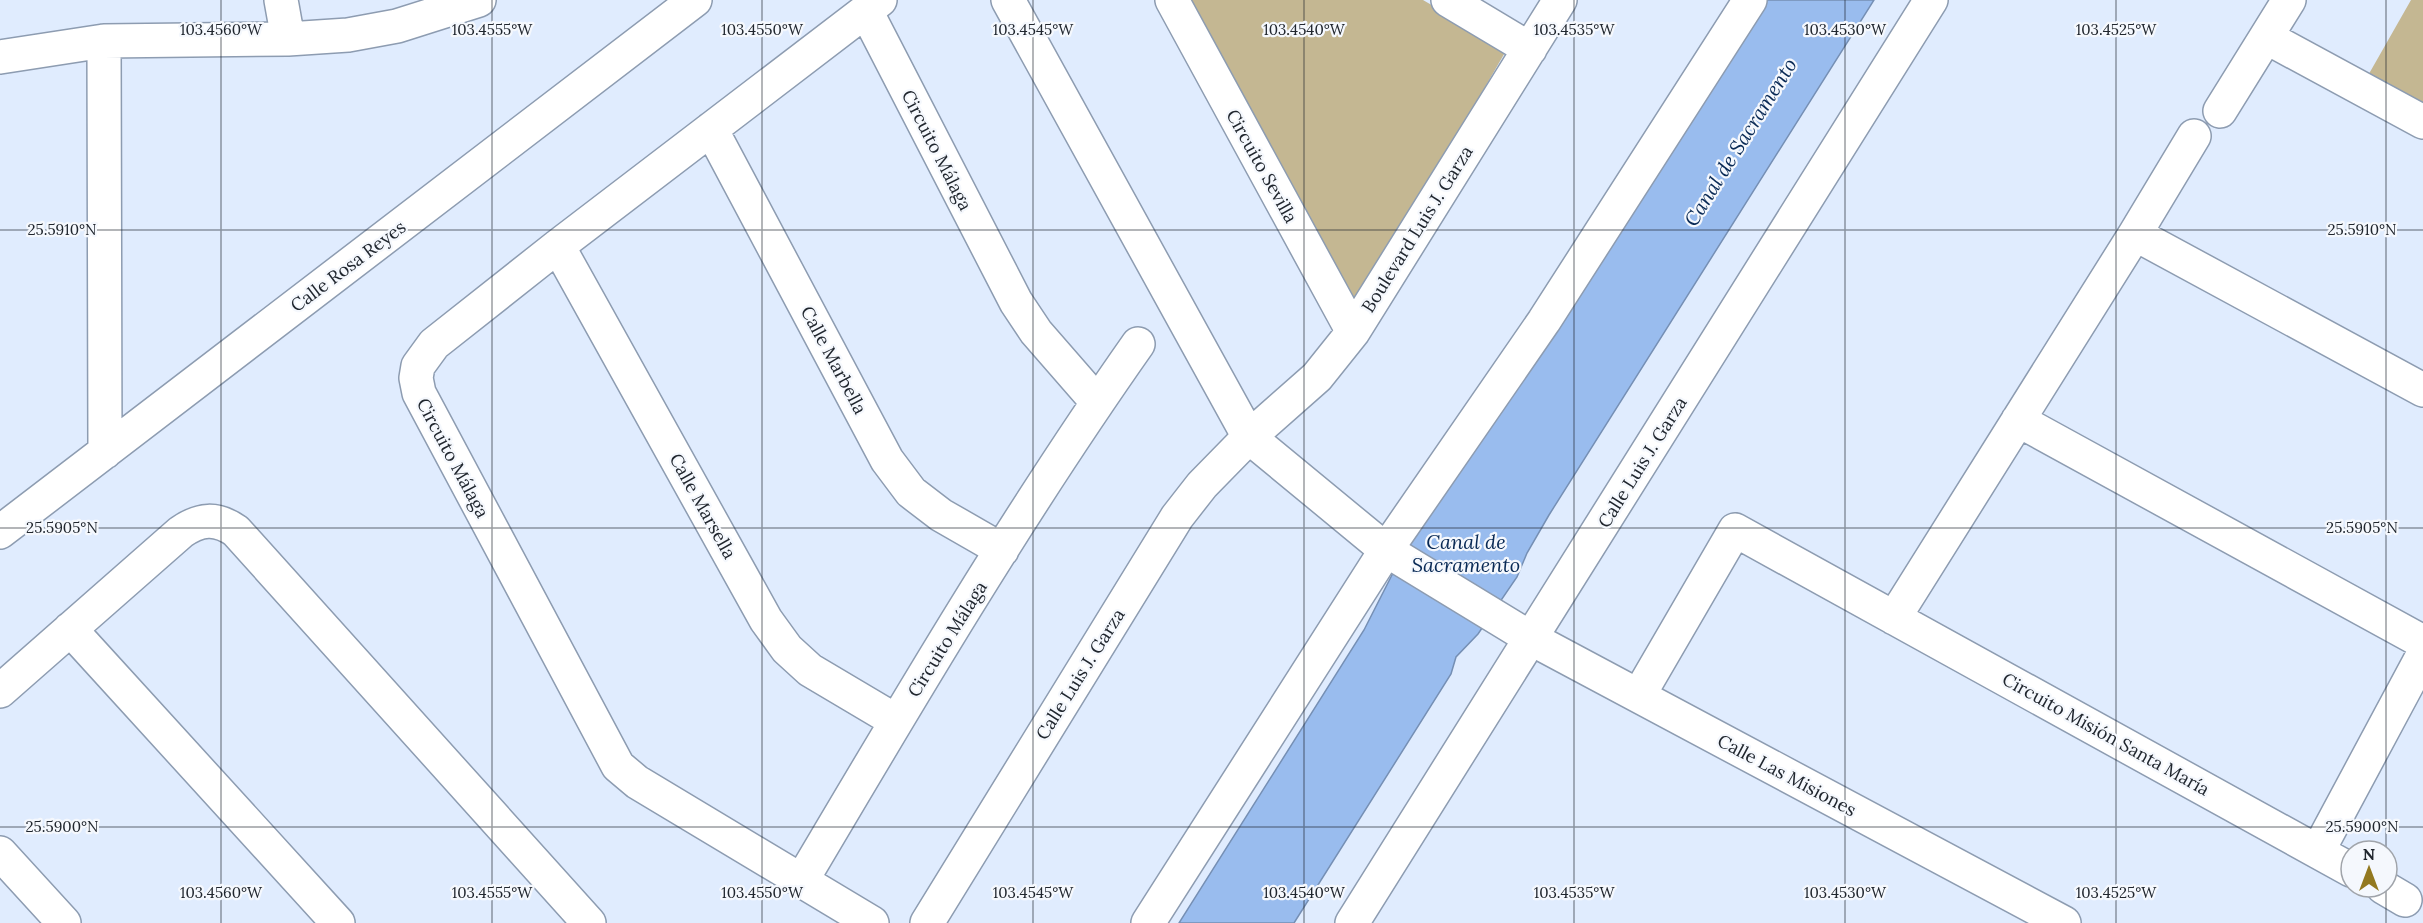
<svg xmlns="http://www.w3.org/2000/svg" width="2423" height="923" viewBox="0 0 2423 923" font-family="Lora,serif">
<style>
.green{fill:#c4b792}
.water{fill:#99bcee;stroke:#758fb4;stroke-width:1.5}
.lines{fill:none;stroke-linecap:round;stroke-linejoin:round}
.minor-casing{stroke:#8d9cb1;stroke-width:36}
.tertiary-casing{stroke:#8d9cb1;stroke-width:36}
.minor{stroke:#fff;stroke-width:33}
.tertiary{stroke:#fff;stroke-width:33}
.ticks{fill:none;stroke:#20262e;stroke-width:1.5;stroke-opacity:0.45}
.labels{text-anchor:middle;dominant-baseline:central;stroke-width:4.5;stroke-linejoin:round;paint-order:stroke}
.street-label{font-size:18px;fill:#20262e;stroke:#f5f8fd}
.water-label{font-size:20px;font-style:italic;fill:#082955;stroke:#f5f8fd}
.ticks-label{font-size:15px;text-anchor:middle;fill:#20262e;stroke:#f5f8fd;stroke-width:4.5;stroke-linejoin:round;paint-order:stroke}
</style>
<rect width="100%" height="100%" fill="#e0ecfe"/>
<!-- green -->
<path class="green" d="M1189,0H1423L1507,49L1354,314Z
M2411,0H2423V109L2366,79Z"/>
<!-- water -->
<path class="water" d="M1759,0H1874L1549,515L1527,553L1517,577L1478,634L1456,657L1451,674L1294,923H1179L1364,630L1420,520Z"/>
<g class="lines">
<!-- minor casing -->
<g class="minor-casing">
<path id="minor" d="M281,0L288,39
M1008,0L1249,437L1317,377L1353,332L1560,0
M1172,0L1353,332
M1448,0L1530,49
M866,11L1016,302L1036,332L1097,402
M2266,37L2423,122
M104,41L105,452
M0,57L104,41L288,39L348,35L397,26L479,0
M2220,111L2289,0
M711,129L887,460L911,492L941,515L1002,550
M2135,234L2423,390
M558,246L766,620L787,649L810,670L896,721
M2018,420L2423,642
M0,532L695,0
M1894,618L2135,234L2194,136
M70,629L338,923
M0,691L181,532C200,519 216,517 236,531L589,923
M1639,695L1735,530L2351,870
M2318,851L2423,655
M0,853L64,923
M802,880C909,699 1017,516 1138,344
M2383,887L2405,900
M872,923L637,782L618,766L419,393L416,378L418,366L434,344L558,246L880,0
M1148,923L1386,550L1544,321L1750,0
M1352,923L1931,0"/>
</g>
<!-- tertiary casing -->
<g class="tertiary-casing">
<path id="tertiary" d="M927,923L1177,517L1202,485L1249,437L1386,550L1532,639L2064,923"/>
</g>
<!-- minor -->
<use href="#minor" class="minor"/>
<!-- tertiary -->
<use href="#tertiary" class="tertiary"/>
</g>
<!-- ticks -->
<path class="ticks" d="M221,0V923M492,0V923M762,0V923M1033,0V923M1304,0V923M1574,0V923M1845,0V923M2116,0V923M2386,0V851M0,230H2423M0,528H2423M0,827H2423M2386,887V923"/>
<g class="labels">
<!-- street labels -->
<g class="street-label">
<text transform="translate(937 150) rotate(63)">Circuito Málaga</text>
<text transform="translate(1262 166) rotate(61)">Circuito Sevilla</text>
<text transform="translate(1417 229) rotate(-58)">Boulevard Luis J. Garza</text>
<text transform="translate(348 266) rotate(-37)">Calle Rosa Reyes</text>
<text transform="translate(834 360) rotate(62)">Calle Marbella</text>
<text transform="translate(453 458) rotate(62)">Circuito Málaga</text>
<text transform="translate(1642 462) rotate(-58)">Calle Luis J. Garza</text>
<text transform="translate(703 506) rotate(61)">Calle Marsella</text>
<text transform="translate(947 639) rotate(-58)">Circuito Málaga</text>
<text transform="translate(1080 674) rotate(-58)">Calle Luis J. Garza</text>
<text transform="translate(2106 734) rotate(29)">Circuito Misión Santa María</text>
<text transform="translate(1787 775) rotate(28)">Calle Las Misiones</text>
</g>
<!-- water labels -->
<g class="water-label">
<text transform="translate(1740 142) rotate(-58)">Canal de Sacramento</text>
<text x="1466" y="541">Canal de<tspan x="1466" dy="23">Sacramento</tspan></text>
</g>
</g>
<g class="ticks-label">
<text x="221" y="35">103.4560°W</text>
<text x="492" y="35">103.4555°W</text>
<text x="762" y="35">103.4550°W</text>
<text x="1033" y="35">103.4545°W</text>
<text x="1304" y="35">103.4540°W</text>
<text x="1574" y="35">103.4535°W</text>
<text x="1845" y="35">103.4530°W</text>
<text x="2116" y="35">103.4525°W</text>
<text x="62" y="235">25.5910°N</text>
<text x="2362" y="235">25.5910°N</text>
<text x="62" y="533">25.5905°N</text>
<text x="2362" y="533">25.5905°N</text>
<text x="62" y="832">25.5900°N</text>
<text x="2362" y="832">25.5900°N</text>
<text x="221" y="898">103.4560°W</text>
<text x="492" y="898">103.4555°W</text>
<text x="762" y="898">103.4550°W</text>
<text x="1033" y="898">103.4545°W</text>
<text x="1304" y="898">103.4540°W</text>
<text x="1574" y="898">103.4535°W</text>
<text x="1845" y="898">103.4530°W</text>
<text x="2116" y="898">103.4525°W</text>
</g>
<!-- north arrow -->
<g transform="translate(2369 869)"><circle r="28" fill="#f5f8fd" stroke="#a0a4aa" stroke-width="1.5"/>
<path d="M0-4.5L10 22L0 15L-10 22Z" fill="#937920"/>
<text y="-9" font-size="16" font-weight="bold" text-anchor="middle" fill="#20262e">N</text>
</g>
</svg>
